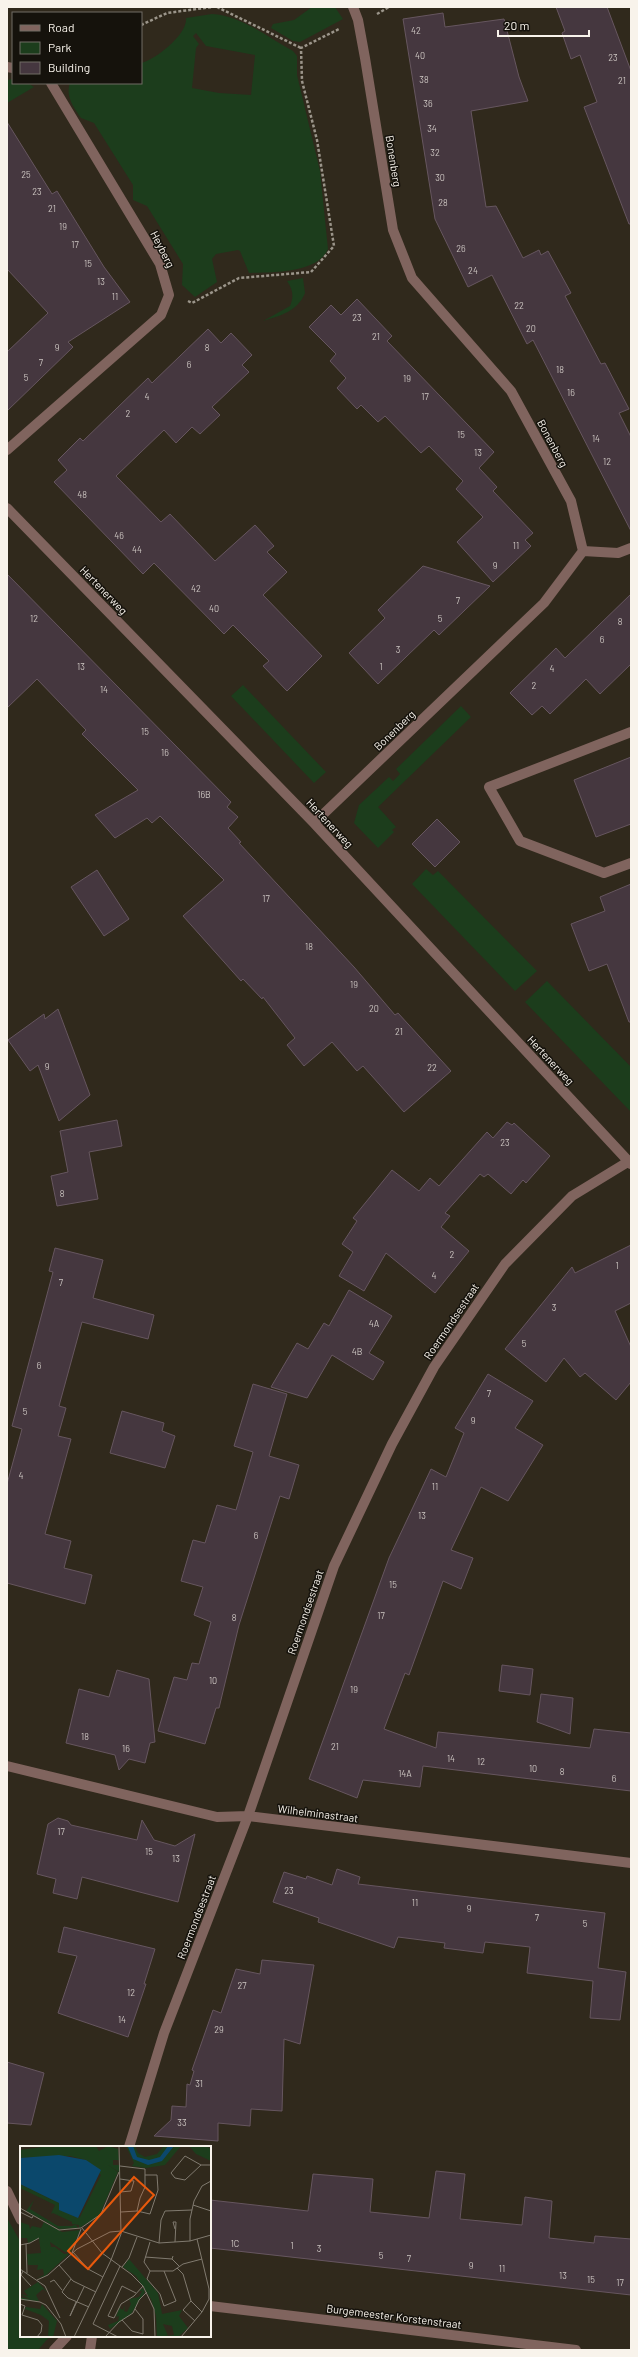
<svg xmlns="http://www.w3.org/2000/svg" width="638" height="2357" viewBox="0 0 638 2357" font-family="Barlow,sans-serif">
<style>
.green{fill:#1c3d1c;fill-rule:evenodd}
.building{fill:#45373f;stroke:#66565f}
.lines{fill:none;stroke-linecap:round;stroke-linejoin:round}
.path{stroke:#9b958a;stroke-width:2.5;stroke-dasharray:3 2;stroke-linecap:butt}
.minor{stroke:#80645e;stroke-width:10}
.labels{text-anchor:middle;dominant-baseline:central;stroke-width:3;stroke-linejoin:round;paint-order:stroke}
.number-label{font-size:9px;fill:#cbc4c0}
.street-label{font-size:11px;fill:#f8f3eb;stroke:#15120c}
.inset-road{fill:none;stroke:#807a6f;stroke-width:1}
.view{fill:#e8590c;fill-opacity:0.15;stroke:#e8590c;stroke-width:2}
.inset-edge{fill:none;stroke:#f8f3eb;stroke-width:2}
</style>
<rect width="100%" height="100%" fill="#30291c"/>
<!-- green -->
<path class="green" d="M312,7H335L343,19L300,42L293,41L271,28L273,24L294,20Z
M212,14C240,15 269,38 293,51L297,56V75L320,171L328,249C317,274 271,272 249,273L240,251L238,250L216,254L212,259L217,282L195,297L182,285L183,264L147,206L133,200V185L94,123L81,118C74,108 65,96 70,83H141V63C155,60 188,34 186,18ZM196,33L206,46L255,55L251,95L219,93L192,88L196,48L199,44L193,36Z
M13,79V83H28L34,87L7,103V80Z
M303,278L305,293C298,311 280,316 263,321L290,306C294,296 293,290 287,281Z
M243,685L326,772L314,783L231,696Z
M461,706L471,717L378,807L396,827L392,830L394,832L378,848L354,823L359,805L389,777L393,781L400,774L396,769Z
M426,869L433,875L438,871L537,971L515,991L412,884Z
M547,981L631,1067V1112L525,1002Z
M7,2218L21,2243V2336H50L38,2350H7Z"/>
<!-- building -->
<path class="building" d="M556,7H607L631,71V224H629L584,107L597,102L580,55L571,59L562,33L565,31Z
M443,13L445,27L504,19L519,77L528,101L471,111L486,207L496,206L523,258L539,250L541,255L548,251L571,293L565,296L601,364L605,363L629,409L619,413L631,437V531L533,340L527,344L492,275L468,287L435,219L403,19Z
M7,122L52,194L57,191L104,267L130,302L68,342L73,347L7,411V352L48,313L7,269Z
M357,299L392,336L387,341L494,452L479,468L497,487L493,491L533,533L525,540L531,546L493,582L457,542L483,517L456,489L463,481L429,446L421,453L385,416L378,422L361,405L357,409L337,388L346,378L330,361L336,354L309,327L331,305L341,315Z
M208,329L221,343L231,333L252,355L242,365L249,372L212,407L220,415L200,434L192,427L176,443L164,430L116,476L161,522L170,514L215,561L255,525L274,546L267,552L287,572L263,595L322,656L287,691L263,666L269,661L233,625L224,634L154,563L143,574L54,482L67,470L58,460L80,438L83,441L148,378L152,383Z
M423,566L490,586L439,635L434,630L378,684L349,653L385,618L378,610Z
M7,574L231,802L227,807L238,817L228,828L241,842L239,843L354,967L395,1015L398,1013L451,1071L404,1112L363,1066L357,1071L332,1042L304,1066L287,1045L295,1038L263,997L262,999L243,979L241,981L183,916L224,880L160,816L152,823L147,818L115,838L95,815L138,790L82,734L86,730L37,679L7,708Z
M631,594V664L600,694L586,679L550,714L542,706L532,715L510,693L556,648L565,658Z
M631,757V824L596,837L574,780Z
M437,819L460,842L435,867L412,844Z
M97,870L129,919L104,936L71,887Z
M631,884V1022H629L607,964L589,971L571,924L605,911L600,897Z
M58,1009L90,1095L59,1121L38,1065L30,1071L8,1040L44,1014L45,1019Z
M117,1120L122,1146L89,1152L98,1199L57,1206L51,1176L68,1172L60,1131Z
M507,1122L512,1125L514,1123L550,1156L526,1183L523,1180L511,1194L488,1174L484,1177L480,1174L445,1213L450,1216L441,1227L469,1251L435,1293L386,1253L364,1291L339,1276L353,1252L342,1244L357,1221L353,1218L392,1170L419,1191L430,1178L439,1186L487,1132L493,1138Z
M631,1245V1303L615,1311L631,1347V1382L616,1400L585,1373L580,1377L564,1358L546,1382L505,1349L572,1267L575,1273Z
M55,1248L103,1260L93,1298L154,1315L148,1339L82,1322L59,1406L66,1408L58,1436L71,1439L45,1534L71,1541L64,1568L92,1575L85,1604L7,1583V1484L22,1429L12,1426L53,1272L49,1271Z
M349,1290L392,1316L369,1353L384,1362L373,1380L332,1355L307,1398L271,1387L297,1343L308,1349L324,1323L329,1326Z
M488,1374L533,1401L515,1428L543,1445L508,1501L481,1487L451,1550L473,1558L461,1589L443,1581L409,1675L405,1673L384,1729L436,1748L438,1732L590,1748L594,1729L631,1733V1791L423,1766L420,1787L363,1780L357,1798L309,1779L389,1558L431,1469L446,1477L464,1433L455,1428Z
M253,1384L287,1394L269,1456L299,1465L289,1499L280,1496L239,1625L219,1708H216L205,1744L158,1731L174,1677L187,1680L192,1663L199,1664L211,1622L194,1615L203,1587L181,1581L193,1540L205,1543L217,1505L236,1510L253,1452L234,1446Z
M122,1411L164,1423L162,1431L175,1436L165,1468L110,1453Z
M502,1665L533,1669L530,1695L499,1691Z
M117,1670L149,1679L155,1742L150,1743L145,1763L129,1759L119,1770L115,1755L66,1743L79,1689L109,1697Z
M541,1694L573,1698L570,1734L537,1722Z
M58,1818L68,1821L71,1825L137,1840L142,1820L154,1840L175,1846L195,1834L178,1902L82,1877L77,1899L53,1893L56,1879L37,1874L48,1824Z
M337,1869L360,1877L358,1884L605,1913L598,1968L626,1972L620,2020L590,2018L593,1981L527,1973L530,1947L485,1942L483,1953L444,1948L445,1943L398,1937L394,1948L318,1922L319,1918L273,1902L284,1872L306,1879L307,1876L332,1885Z
M64,1927L155,1949L144,1984H146L128,2037L58,2013L77,1956L58,1952Z
M262,1960L314,1965L300,2044L284,2039L282,2111L251,2109L250,2126L218,2123V2141L154,2136L171,2120L172,2106L186,2107L187,2084L190,2085L194,2071L192,2070L213,2010L221,2013L236,1969L260,1974Z
M7,2062L44,2073L31,2125L7,2123Z
M436,2171L465,2174L460,2219L522,2225L525,2197L552,2201L549,2238L594,2243L595,2236L631,2239V2295L210,2248V2200L308,2211L313,2174L373,2179L370,2212L429,2218Z"/>
<g class="lines">
<!-- path -->
<path class="path" d="M217,7L301,48
M377,14L389,7
M141,25L167,13L212,7
M188,301L192,303L239,278L311,272L334,246L317,140L302,81L301,48L339,29"/>
<!-- minor -->
<path class="minor" d="M7,67L13,68
M7,450L161,315L169,295L160,264L51,83
M7,508L314,823L631,1164
M583,551L618,553L631,548
M631,732L489,787L520,841L604,873L631,863
M314,823L544,603L583,551L571,501L511,391L412,278L393,230L365,58L358,20L353,7
M7,1766L217,1817L248,1816L631,1863
M129,2147L164,2033L248,1816L334,1566L392,1444L434,1367L505,1264L572,1196L631,1160
M7,2191L21,2220
M210,2306L576,2350
M54,2350L67,2336
M90,2350L92,2336"/>
</g>
<g class="labels">
<!-- number labels -->
<g class="number-label">
<text x="416" y="30">42</text>
<text x="420" y="55">40</text>
<text x="613" y="57">23</text>
<text x="424" y="79">38</text>
<text x="622" y="80">21</text>
<text x="428" y="103">36</text>
<text x="432" y="128">34</text>
<text x="435" y="152">32</text>
<text x="26" y="174">25</text>
<text x="440" y="177">30</text>
<text x="37" y="191">23</text>
<text x="443" y="202">28</text>
<text x="52" y="208">21</text>
<text x="63" y="226">19</text>
<text x="75" y="244">17</text>
<text x="461" y="248">26</text>
<text x="88" y="263">15</text>
<text x="473" y="270">24</text>
<text x="101" y="281">13</text>
<text x="115" y="296">11</text>
<text x="519" y="305">22</text>
<text x="357" y="317">23</text>
<text x="531" y="328">20</text>
<text x="376" y="336">21</text>
<text x="57" y="347">9</text>
<text x="207" y="347">8</text>
<text x="41" y="362">7</text>
<text x="189" y="364">6</text>
<text x="560" y="369">18</text>
<text x="26" y="377">5</text>
<text x="407" y="378">19</text>
<text x="571" y="392">16</text>
<text x="147" y="396">4</text>
<text x="425" y="396">17</text>
<text x="128" y="413">2</text>
<text x="461" y="434">15</text>
<text x="596" y="438">14</text>
<text x="478" y="452">13</text>
<text x="607" y="461">12</text>
<text x="82" y="494">48</text>
<text x="119" y="535">46</text>
<text x="516" y="545">11</text>
<text x="137" y="549">44</text>
<text x="495" y="565">9</text>
<text x="196" y="588">42</text>
<text x="458" y="600">7</text>
<text x="214" y="608">40</text>
<text x="34" y="618">12</text>
<text x="440" y="618">5</text>
<text x="620" y="621">8</text>
<text x="602" y="639">6</text>
<text x="398" y="649">3</text>
<text x="81" y="666">13</text>
<text x="381" y="666">1</text>
<text x="552" y="668">4</text>
<text x="534" y="685">2</text>
<text x="104" y="689">14</text>
<text x="145" y="731">15</text>
<text x="165" y="752">16</text>
<text x="204" y="794">16B</text>
<text x="266" y="898">17</text>
<text x="309" y="946">18</text>
<text x="354" y="984">19</text>
<text x="374" y="1008">20</text>
<text x="399" y="1031">21</text>
<text x="47" y="1066">9</text>
<text x="432" y="1067">22</text>
<text x="505" y="1142">23</text>
<text x="62" y="1193">8</text>
<text x="452" y="1254">2</text>
<text x="617" y="1265">1</text>
<text x="434" y="1275">4</text>
<text x="61" y="1282">7</text>
<text x="554" y="1307">3</text>
<text x="374" y="1323">4A</text>
<text x="524" y="1343">5</text>
<text x="357" y="1351">4B</text>
<text x="39" y="1365">6</text>
<text x="489" y="1393">7</text>
<text x="25" y="1411">5</text>
<text x="473" y="1420">9</text>
<text x="21" y="1475">4</text>
<text x="435" y="1486">11</text>
<text x="422" y="1515">13</text>
<text x="256" y="1535">6</text>
<text x="393" y="1584">15</text>
<text x="381" y="1615">17</text>
<text x="234" y="1617">8</text>
<text x="213" y="1680">10</text>
<text x="354" y="1689">19</text>
<text x="85" y="1736">18</text>
<text x="335" y="1746">21</text>
<text x="126" y="1748">16</text>
<text x="451" y="1758">14</text>
<text x="481" y="1761">12</text>
<text x="533" y="1768">10</text>
<text x="562" y="1771">8</text>
<text x="405" y="1773">14A</text>
<text x="614" y="1778">6</text>
<text x="61" y="1831">17</text>
<text x="149" y="1851">15</text>
<text x="176" y="1858">13</text>
<text x="289" y="1890">23</text>
<text x="415" y="1902">11</text>
<text x="469" y="1908">9</text>
<text x="537" y="1917">7</text>
<text x="585" y="1923">5</text>
<text x="242" y="1985">27</text>
<text x="131" y="1992">12</text>
<text x="122" y="2019">14</text>
<text x="219" y="2029">29</text>
<text x="199" y="2083">31</text>
<text x="182" y="2122">33</text>
<text x="235" y="2243">1C</text>
<text x="292" y="2245">1</text>
<text x="319" y="2248">3</text>
<text x="381" y="2255">5</text>
<text x="409" y="2258">7</text>
<text x="471" y="2265">9</text>
<text x="502" y="2268">11</text>
<text x="563" y="2275">13</text>
<text x="591" y="2279">15</text>
<text x="620" y="2282">17</text>
</g>
<!-- street labels -->
<g class="street-label">
<text transform="translate(394 161) rotate(81)">Bonenberg</text>
<text transform="translate(163 249) rotate(63)">Heyberg</text>
<text transform="translate(553 443) rotate(62)">Bonenberg</text>
<text transform="translate(104 590) rotate(46)">Hertenerweg</text>
<text transform="translate(394 730) rotate(-44)">Bonenberg</text>
<text transform="translate(330 823) rotate(47)">Hertenerweg</text>
<text transform="translate(551 1060) rotate(47)">Hertenerweg</text>
<text transform="translate(451 1321) rotate(-56)">Roermondsestraat</text>
<text transform="translate(305 1612) rotate(-71)">Roermondsestraat</text>
<text transform="translate(318 1813) rotate(7)">Wilhelminastraat</text>
<text transform="translate(196 1917) rotate(-69)">Roermondsestraat</text>
<text transform="translate(394 2316) rotate(7)">Burgemeester Korstenstraat</text>
</g>
</g>
<!-- overview -->
<g transform="translate(20 2146)">
<rect width="191" height="191" fill="#30291c"/>
<path d="M30,0H76L79,5L88,0L98,3L99,14H93V19H99V26L88,19L98,26L79,70L59,82V79L52,78V76L33,67L31,68L35,59L0,42V38L39,57V63L58,72L60,71L81,29L66,14L50,10L0,12V4ZM106,0H115L118,7L125,11L137,8L144,0H161L145,19L126,22L112,20L114,17ZM169,0H186L191,3V15L176,8ZM14,54L10,63L38,80H54L52,79H56L58,82L39,83L6,65ZM0,76L9,79L10,83L12,80L21,82L24,76L42,86L60,84L51,106H45L30,96L31,101H35L44,108L50,107L25,130L17,132L24,129L23,123L17,124L18,119H8L7,108L21,107L19,93L21,92L8,97L7,92H0ZM109,113L138,147L142,168L162,164L159,170L168,182L158,191H147L146,188V191H137L136,170L131,153L116,130L103,121ZM143,178L152,180L154,189L148,190ZM18,136L27,146L23,143L16,149L19,155L0,154V151L10,153L0,148L8,150L4,145ZM123,142L125,146L111,168L90,183L88,179L98,175L99,170L96,171L99,162L103,164L105,160V161L104,165L107,166L111,158L109,153L119,151L122,145H119ZM22,158L37,175L33,191H28L29,175L21,169L5,163L6,161L20,163Z" fill="#1c3d1c" fill-rule="evenodd"/>
<path d="M113,0L117,11L129,14L140,11L148,0H154L142,15L128,19L113,13L108,1ZM39,9L66,14L81,24L58,72L39,64V57L0,38V12Z" fill="#0b486c"/>
<path class="inset-road" d="M181,19L165,34L155,32L151,27L165,10L181,19H191M100,20L125,23V41L120,52L117,65L101,66M100,33L114,35L111,45L100,46M173,59L191,65M0,62L39,84L61,82L81,68L99,26M117,65L130,68L138,44L137,29H125M191,65V81M0,66L12,72L13,70M62,82L82,107L111,128L123,140L134,163L135,191M170,95V73L174,55L182,40L191,35M130,96L124,116L130,125H153L163,118L182,113M155,96L156,76H153L155,83M139,97L141,74L145,65L172,64M6,98L7,127M0,99L10,97L19,92M53,106L68,123L83,131M52,107L61,83M153,110L152,113L159,120M125,111L152,113M39,119L53,135L76,146M102,121L109,112L117,91M157,122L163,128L171,155L182,166M0,123L25,140L40,172M3,125L1,129L11,140M130,125L127,133L140,148L144,160L156,155L144,125M51,133L42,146L48,152L69,161M17,134L28,129L57,103L90,86L101,85L139,97L170,95L191,89M30,136L34,134L42,144M116,147L102,140L88,170L94,172L101,158L114,150L123,140M0,153L20,156L26,159L41,178L46,191M171,155L163,164L175,175M56,156L50,170L64,141M0,158L5,160L2,169L18,174L22,179L21,186L17,191M102,174L112,185L123,188V173L115,163M54,191L91,114L101,88L99,0M85,191L99,176L113,167L119,154L127,146M98,191L73,178L100,120M161,191L182,166L189,153V143L177,93"/>
<path class="view" d="M114,31L134,49L68,123L48,105Z"/>
<rect width="191" height="191" class="inset-edge"/>
</g>
<!-- border -->
<rect width="638" height="2357" fill="none" stroke="#f8f3eb" stroke-width="16"/>
<!-- legend -->
<rect x="12" y="12" width="130" height="72" fill="#15120c" stroke="#706c65"/>
<rect x="20" y="25" width="20" height="6" fill="#80645e" stroke="#706c65"/>
<text x="48" y="32" font-size="12" fill="#f8f3eb">Road</text>
<rect x="20" y="42" width="20" height="12" fill="#1c3d1c" stroke="#706c65"/>
<text x="48" y="52" font-size="12" fill="#f8f3eb">Park</text>
<rect x="20" y="62" width="20" height="12" fill="#45373f" stroke="#706c65"/>
<text x="48" y="72" font-size="12" fill="#f8f3eb">Building</text>
<!-- scale -->
<path d="M498 30v6h91v-6" fill="none" stroke="#f8f3eb" stroke-width="2"/>
<text x="504" y="30" font-size="12" fill="#f8f3eb" stroke="#15120c" stroke-width="3" paint-order="stroke">20 m</text>
</svg>
